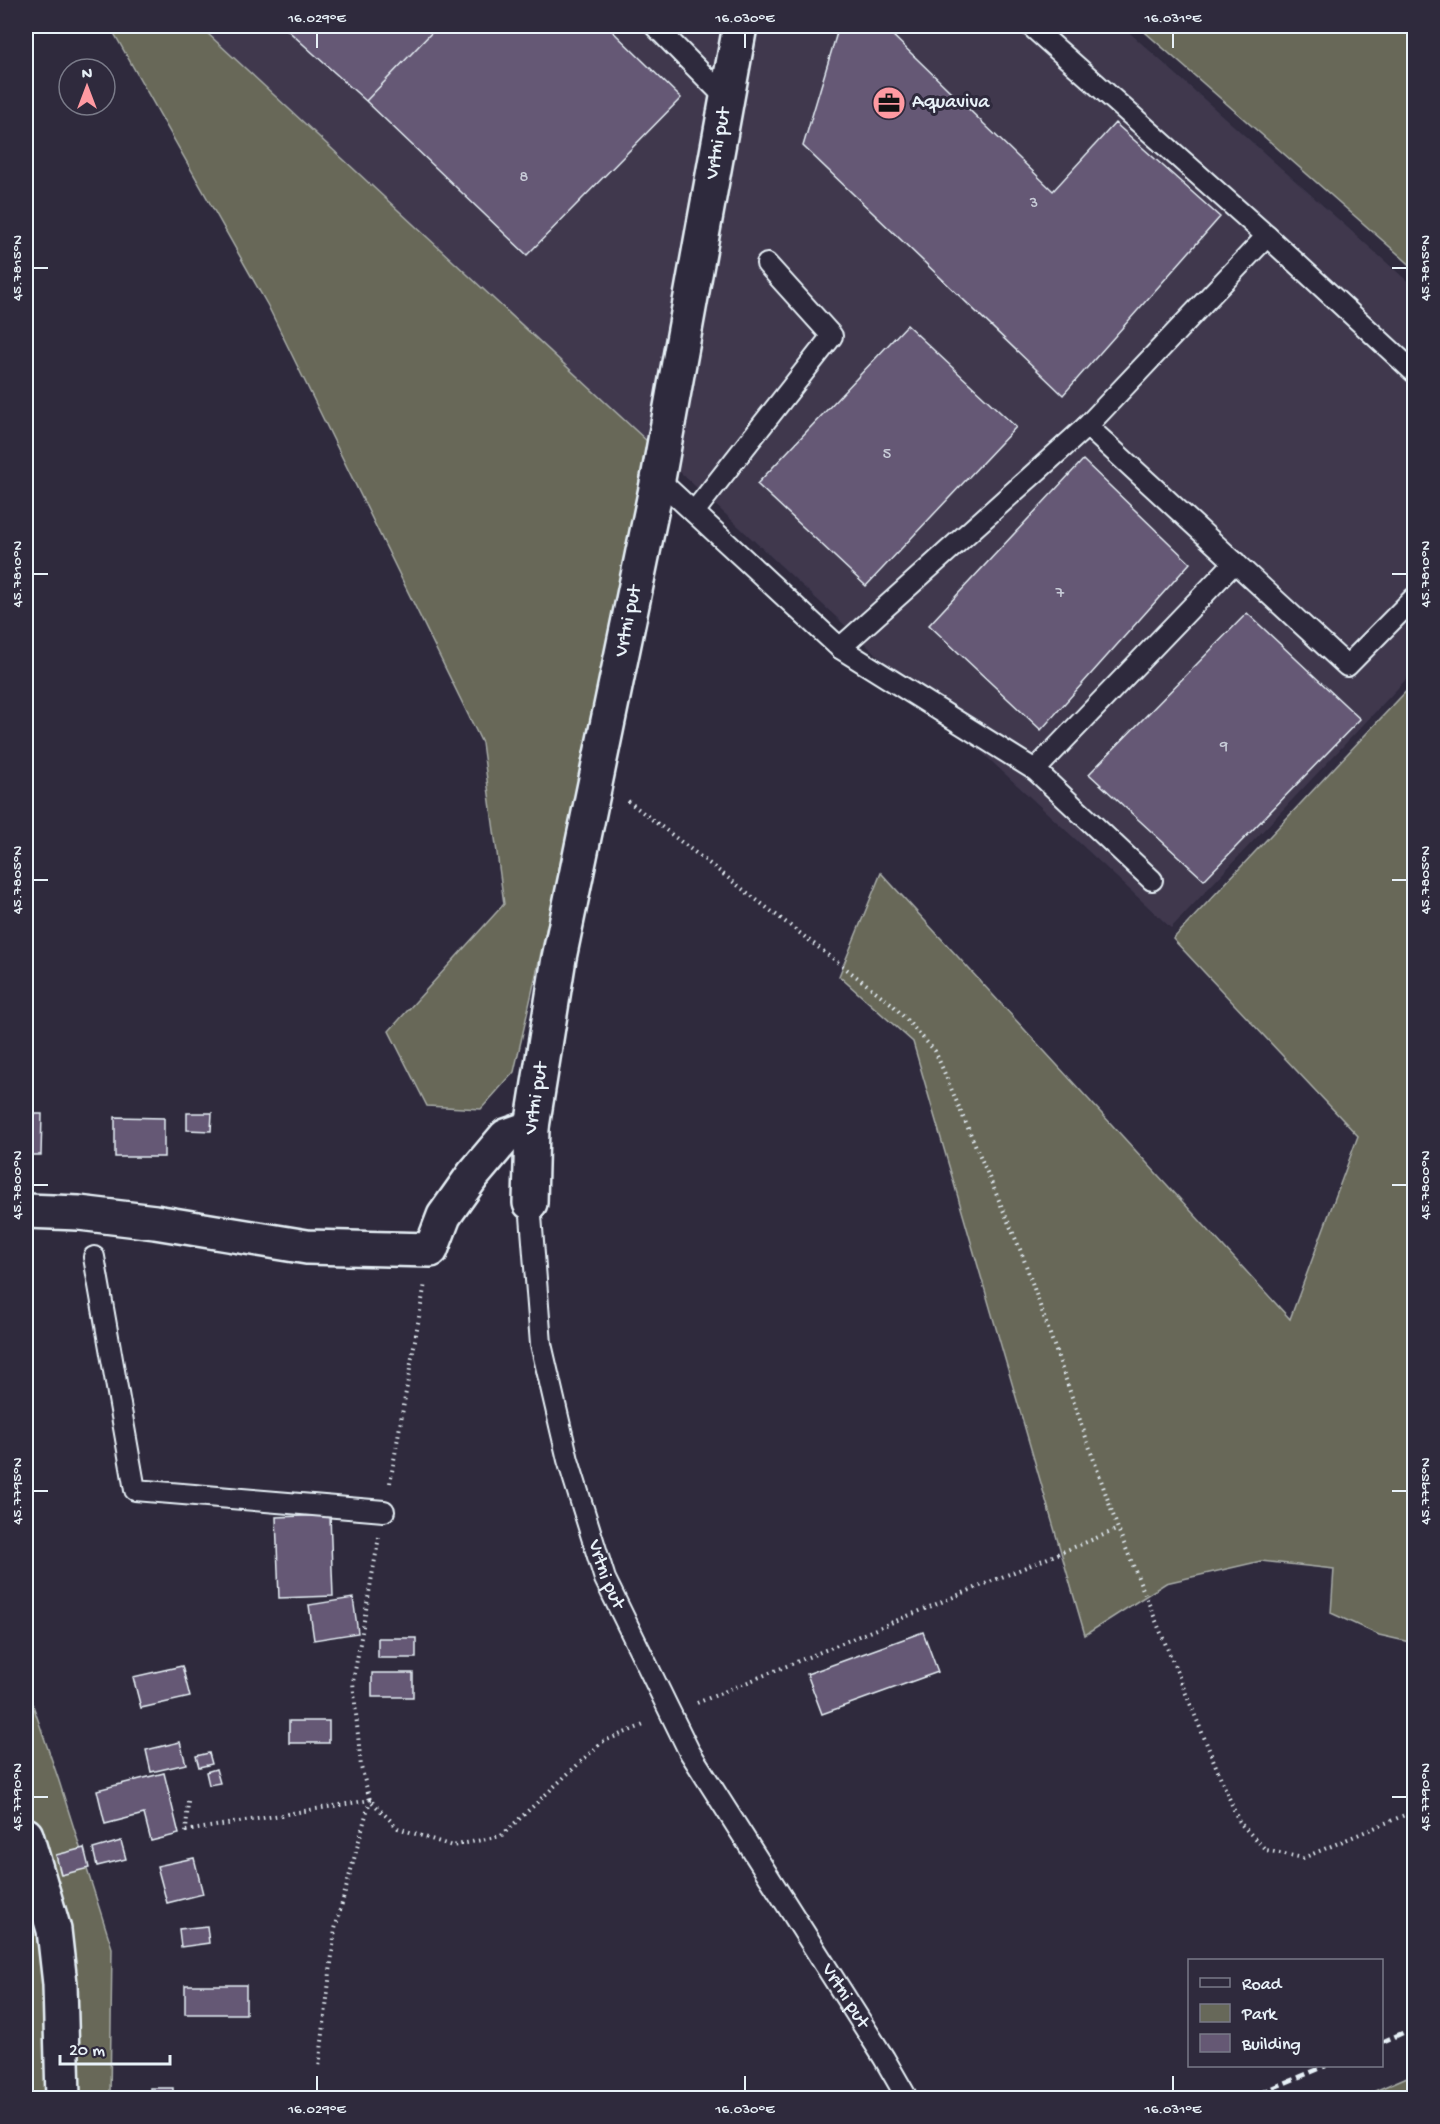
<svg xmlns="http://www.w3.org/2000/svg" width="1440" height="2124" viewBox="0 0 1440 2124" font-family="'Gochi Hand',sans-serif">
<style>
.built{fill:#3f384e}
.green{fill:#676859;stroke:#a8aca8;stroke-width:1.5}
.building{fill:#655874;stroke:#e8f1f8;stroke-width:1.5}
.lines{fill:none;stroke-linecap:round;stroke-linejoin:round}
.service-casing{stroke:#e8f1f8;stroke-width:24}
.minor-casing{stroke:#e8f1f8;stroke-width:38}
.path{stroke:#e8f1f8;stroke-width:4;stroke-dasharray:1.5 4.5;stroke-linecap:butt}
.service{stroke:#2f2a3d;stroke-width:20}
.minor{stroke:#2f2a3d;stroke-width:33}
.rail{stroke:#e8f1f8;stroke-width:4.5;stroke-dasharray:9 4.5;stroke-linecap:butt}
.ticks{fill:none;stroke:#e8f1f8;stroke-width:2}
.labels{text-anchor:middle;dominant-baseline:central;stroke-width:6;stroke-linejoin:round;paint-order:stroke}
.number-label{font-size:16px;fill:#c7cbd7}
.poi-label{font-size:20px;fill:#e8f1f8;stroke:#2f2a3d;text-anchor:start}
.street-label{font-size:20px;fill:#e8f1f8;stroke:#2f2a3d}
.neatline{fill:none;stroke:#e8f1f8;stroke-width:2}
.ticks-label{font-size:15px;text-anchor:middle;fill:#e8f1f8}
</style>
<rect width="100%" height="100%" fill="#2f2a3d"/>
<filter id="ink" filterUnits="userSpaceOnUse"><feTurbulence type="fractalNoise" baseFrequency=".0167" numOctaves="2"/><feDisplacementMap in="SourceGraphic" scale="12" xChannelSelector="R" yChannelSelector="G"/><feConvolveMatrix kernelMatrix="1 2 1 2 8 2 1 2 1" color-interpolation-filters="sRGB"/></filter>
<g filter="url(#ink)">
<!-- built -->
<path class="built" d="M210,26H1122L1414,287V671L1171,928L205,31Z"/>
<!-- green -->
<path class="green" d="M110,26H210L205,31L648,442L588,745L514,1072L481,1109L427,1106L389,1031L504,904L482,743L268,306Z
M1138,26H1414V268Z
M1414,683V1643L1379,1635L1331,1613L1334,1569L1261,1561L1166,1583L1085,1635L913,1042L839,976L881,873L1290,1319L1358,1136L1173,939Z
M26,1685L58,1778L112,1948L110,2098H26Z
M1414,2074V2098H1359Z"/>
<!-- building -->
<path class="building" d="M283,26H438L366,101Z
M438,26H607L681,98L527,255L366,101Z
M839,26H883L1053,191L1115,123L1220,217L1063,395L803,146Z
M907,325L1016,427L866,586L757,484Z
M1083,460L1190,563L1041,730L929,625Z
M1247,613L1360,719L1204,880L1089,774Z
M187,1113H212L211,1131L187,1130Z
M26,1114H42L41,1155H26Z
M115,1117L164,1118V1157H115Z
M330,1515L333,1596L279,1598L276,1517Z
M353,1598L358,1633L314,1640L309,1605Z
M923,1632L938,1672L822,1714L807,1674Z
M378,1638H416V1658H378Z
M182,1666L190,1697L141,1708L133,1677Z
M372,1673H413V1697H372Z
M289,1721H329V1743H289Z
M180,1742L186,1764L151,1772L146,1750Z
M209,1753L212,1764L199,1767L196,1756Z
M216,1769L220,1783L209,1785L206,1772Z
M164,1773L179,1834L151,1841L144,1814L105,1824L97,1790Z
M121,1841L126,1859L97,1866L93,1849Z
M84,1848L89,1868L61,1875L56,1855Z
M194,1858L203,1894L167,1903L157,1866Z
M207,1926L209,1943L181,1947L179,1929Z
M185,1985H246V2014H185Z
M150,2088H173V2098H150Z"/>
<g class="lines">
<!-- service casing -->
<g class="service-casing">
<g id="service">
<path d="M655,26L726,98"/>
<path d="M1031,26L1267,236L1414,372"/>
<path d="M1087,426L1347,666L1414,598"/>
<path d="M658,479L840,648L1035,770L1152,880"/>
<path d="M694,512L832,336L767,264"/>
<path d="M840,648L1087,426L1267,236"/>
<path d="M1035,770L1235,562"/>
<path id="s1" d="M530,1203L541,1344L568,1460L605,1579L689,1751L884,2058L907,2098"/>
<path d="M94,1257L135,1490L384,1511"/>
</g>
</g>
<!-- minor casing -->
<g class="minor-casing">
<g id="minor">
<path id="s2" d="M530,1203L532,1127L559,958L658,479L740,26"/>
<path d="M26,1211L79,1213L155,1222L307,1247L431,1250L444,1216L473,1175L506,1136L532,1127"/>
<path d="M26,1835L54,1930L60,1984L63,2098"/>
</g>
</g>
<!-- path -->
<path class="path" d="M628,801L892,1004L935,1051L1022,1254L1118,1529L1239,1822L1266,1850L1303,1858L1414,1811
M390,1483L425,1283
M379,1537L353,1682L361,1767L370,1800L398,1828L452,1846L501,1836L602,1742L646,1724
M697,1703L1118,1529
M188,1801L186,1831L370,1800L335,1929L319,2068"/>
<!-- service -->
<use href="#service" class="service"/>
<!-- minor -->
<use href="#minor" class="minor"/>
<!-- rail -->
<path class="rail" d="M1382,2042L1414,2028
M1248,2098L1326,2066"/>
</g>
</g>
<!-- ticks -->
<path class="ticks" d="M317,33V48M745,33V48M1173,33V48M33,268H48M1392,268H1407M33,574H48M1392,574H1407M33,880H48M1392,880H1407M33,1185H48M1392,1185H1407M33,1491H48M1392,1491H1407M33,1797H48M1392,1797H1407M317,2076V2091M745,2076V2091M1173,2076V2091"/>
<!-- icons -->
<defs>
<g id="office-disc" transform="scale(1.725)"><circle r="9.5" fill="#ff9aa2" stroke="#2f2a3d"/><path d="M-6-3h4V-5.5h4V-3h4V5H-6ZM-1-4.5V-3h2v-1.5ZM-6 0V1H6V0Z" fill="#111"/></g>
</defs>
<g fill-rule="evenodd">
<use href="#office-disc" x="889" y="103"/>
</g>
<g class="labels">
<!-- number labels -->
<g class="number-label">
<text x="524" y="178">8</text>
<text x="1034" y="204">3</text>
<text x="887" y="455">5</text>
<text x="1060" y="594">7</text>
<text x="1224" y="747">9</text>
</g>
<!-- poi labels -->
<g class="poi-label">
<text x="912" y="103">Aquaviva</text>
</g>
<!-- street labels -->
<g class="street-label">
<text stroke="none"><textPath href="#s2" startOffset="1077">Vrtni put</textPath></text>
<text stroke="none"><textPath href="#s2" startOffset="591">Vrtni put</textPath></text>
<text stroke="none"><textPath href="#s2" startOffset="105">Vrtni put</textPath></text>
<text stroke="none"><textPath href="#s1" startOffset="381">Vrtni put</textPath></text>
<text stroke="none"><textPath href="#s1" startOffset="867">Vrtni put</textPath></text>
</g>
</g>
<!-- margin -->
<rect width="1440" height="2124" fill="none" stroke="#2f2a3d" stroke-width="66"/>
<!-- legend -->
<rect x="1188" y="1959" width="195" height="108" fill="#2f2a3d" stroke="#797a88" stroke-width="1.5"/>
<rect x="1200" y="1978" width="30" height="9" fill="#2f2a3d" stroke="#797a88" stroke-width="1.5"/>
<text x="1242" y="1989" font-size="18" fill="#e8f1f8">Road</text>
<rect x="1200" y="2004" width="30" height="18" fill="#676859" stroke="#797a88" stroke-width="1.5"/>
<text x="1242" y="2019" font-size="18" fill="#e8f1f8">Park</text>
<rect x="1200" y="2034" width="30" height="18" fill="#655874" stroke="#797a88" stroke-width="1.5"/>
<text x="1242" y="2049" font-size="18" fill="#e8f1f8">Building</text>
<!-- north arrow -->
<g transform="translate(87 87)"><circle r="28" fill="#2f2a3d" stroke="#797a88" stroke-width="1.5"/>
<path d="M0-4.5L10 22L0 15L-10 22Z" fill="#ff9aa2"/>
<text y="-9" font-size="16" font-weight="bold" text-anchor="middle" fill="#e8f1f8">N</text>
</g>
<!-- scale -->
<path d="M60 2055v9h110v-9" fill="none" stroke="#e8f1f8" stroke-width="3"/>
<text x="69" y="2055" font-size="18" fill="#e8f1f8" stroke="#2f2a3d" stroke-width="4.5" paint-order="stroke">20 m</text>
<rect x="33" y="33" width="1374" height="2058" class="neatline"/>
<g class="ticks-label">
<text x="317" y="22">16.029°E</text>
<text x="745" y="22">16.030°E</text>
<text x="1173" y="22">16.031°E</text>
<text transform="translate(16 268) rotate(-90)" y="5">45.7815°N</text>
<text transform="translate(1424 268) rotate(-90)" y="5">45.7815°N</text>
<text transform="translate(16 574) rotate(-90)" y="5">45.7810°N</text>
<text transform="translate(1424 574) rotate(-90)" y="5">45.7810°N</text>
<text transform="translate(16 880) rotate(-90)" y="5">45.7805°N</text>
<text transform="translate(1424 880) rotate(-90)" y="5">45.7805°N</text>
<text transform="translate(16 1185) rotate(-90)" y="5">45.7800°N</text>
<text transform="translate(1424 1185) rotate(-90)" y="5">45.7800°N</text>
<text transform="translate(16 1491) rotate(-90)" y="5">45.7795°N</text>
<text transform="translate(1424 1491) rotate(-90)" y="5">45.7795°N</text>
<text transform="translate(16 1797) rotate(-90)" y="5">45.7790°N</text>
<text transform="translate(1424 1797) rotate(-90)" y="5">45.7790°N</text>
<text x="317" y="2113">16.029°E</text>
<text x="745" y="2113">16.030°E</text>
<text x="1173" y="2113">16.031°E</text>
</g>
</svg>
